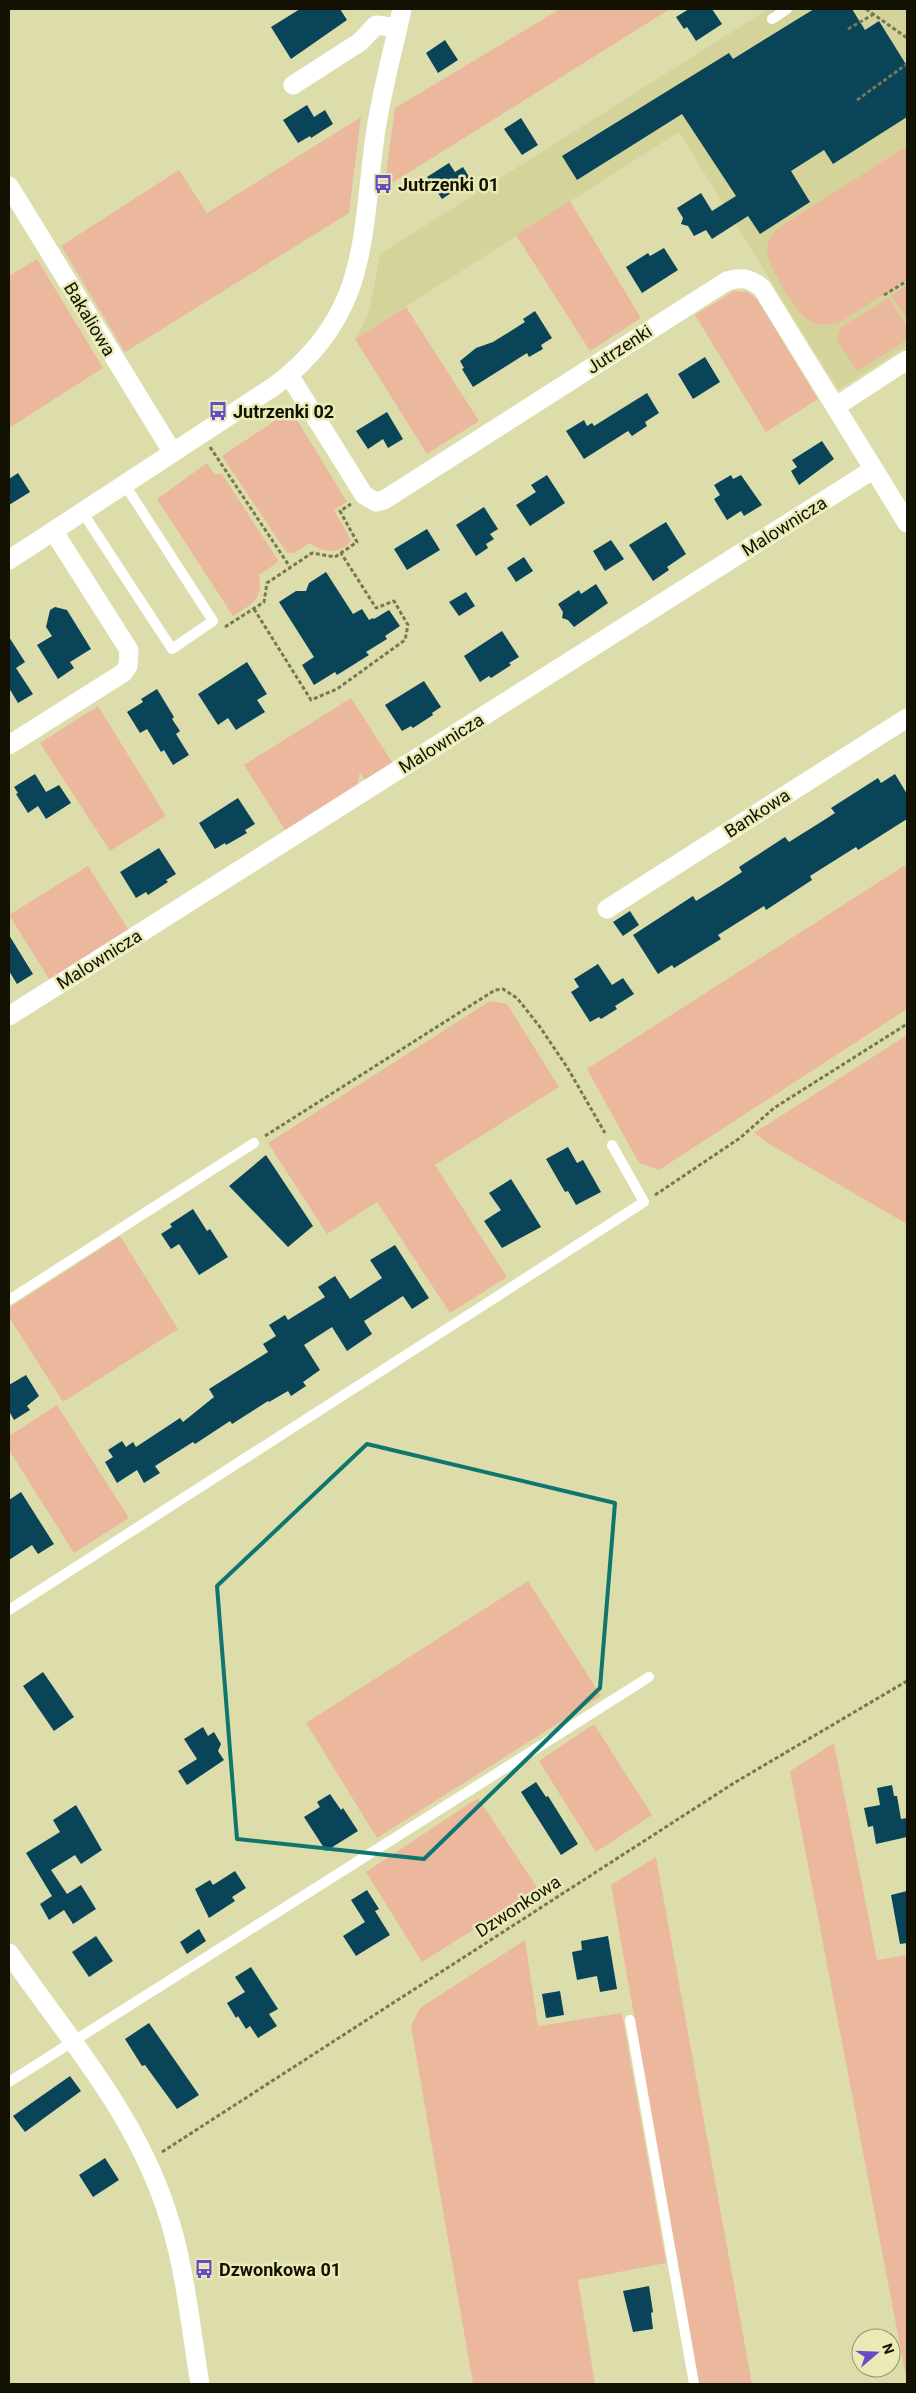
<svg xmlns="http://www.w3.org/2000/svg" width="916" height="2393" viewBox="0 0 916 2393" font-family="Roboto,sans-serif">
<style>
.built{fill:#d4d49a}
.green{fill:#ebb89e}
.building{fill:#094459}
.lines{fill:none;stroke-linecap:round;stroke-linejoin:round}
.path{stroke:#777756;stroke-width:3;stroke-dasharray:4 2.5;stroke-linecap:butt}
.lane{stroke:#fff;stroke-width:10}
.street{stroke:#fff;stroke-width:19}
.marked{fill:none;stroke:#0f766e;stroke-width:4;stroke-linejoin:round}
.labels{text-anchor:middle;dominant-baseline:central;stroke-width:5;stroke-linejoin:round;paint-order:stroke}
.poi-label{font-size:18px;font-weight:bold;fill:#131202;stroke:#eaeab7;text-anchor:start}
.street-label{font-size:18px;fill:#131202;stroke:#eaeab7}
</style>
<rect width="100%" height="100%" fill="#ddddab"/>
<!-- built -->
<path class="built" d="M768,9H907V346L838,390L679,132L355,339L367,317L371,302L380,254Z"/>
<!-- green -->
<path class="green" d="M560,9H605L606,11L610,9H670L384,188L395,108Z
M361,117L349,213L125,352L61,246L179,170L207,213Z
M907,146V279L839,323C829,325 817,326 809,320C795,312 766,264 767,248C768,240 773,234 778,228Z
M570,201L641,318L590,351L516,235Z
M37,259L103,368L9,428V276Z
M907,285V320L891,295Z
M734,291L747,292L757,299L818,399L766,432L695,315Z
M889,298L907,327V340L857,371L837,340L840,328Z
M406,307L479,421L427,454L355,339Z
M291,410L347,502L334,510L351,540C342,555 322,553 310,543L294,553H287L222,456Z
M207,463L214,474H222L278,560L277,563L259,575C264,600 251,604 233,616L157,499Z
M351,698L394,765L366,782L360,772L356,790L287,833L244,765Z
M98,706L166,816L110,851L40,743Z
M907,864V1009L659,1170L639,1163L587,1069Z
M88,866L130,932L51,982L9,915Z
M490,1001L507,1004L559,1087L435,1165L507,1277L450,1313L377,1202L327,1234L268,1143Z
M907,1035V1224L769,1144L754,1133Z
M120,1236L178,1329L63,1402L9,1317V1308Z
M57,1405L129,1518L74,1553L9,1450V1436Z
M528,1581L601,1696L377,1838L306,1723Z
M594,1724L652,1815L596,1852L539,1761Z
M834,1743L877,1960L907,1955V2382L790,1771Z
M478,1798L538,1889L422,1962L366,1872Z
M656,1857L752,2384H699L611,1885Z
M525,1940L538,2026L622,2013L666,2263L578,2280L595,2384H473L411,2026L420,2008Z"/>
<!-- building -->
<path class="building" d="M300,9H340L347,20L291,59L271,27Z
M689,9H712L722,24L696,41L687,27L684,29L676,17Z
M814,9H852L865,30L879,21L907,66V117L833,164L824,150L791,171L810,202L760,234L748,216L712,239L706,230L694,236L688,226L681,224L683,218L677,208L701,193L712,211L736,196L682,114L577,180L562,156L729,53L733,59Z
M445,40L458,60L438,73L426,53Z
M307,105L314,117L325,110L333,124L311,138L310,136L298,143L283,120Z
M521,118L538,145L522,155L504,129Z
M449,163L455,172L463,167L471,180L442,199L427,177Z
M664,248L678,270L642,293L626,267L648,253L650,256Z
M535,311L552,338L541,345L543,349L529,357L527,353L473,387L462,369L464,368L460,361L476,348L493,342L525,322L523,319Z
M705,357L720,382L693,399L678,374Z
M647,393L659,413L645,422L647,426L632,436L628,431L584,459L566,431L584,420L587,426L592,423L594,426Z
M387,412L403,439L388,448L383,439L368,449L356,431Z
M822,441L834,459L799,485L791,471L797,467L792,460Z
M18,473L30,492L9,505V479Z
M547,475L565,503L530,526L516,505L536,492L531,485Z
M731,475L733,479L741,475L762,505L744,516L741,511L727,520L714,499L720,495L714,485Z
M484,507L498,529L490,534L494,539L486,544L488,548L476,556L456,525Z
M666,522L686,554L667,567L669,570L653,581L629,545Z
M427,529L440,550L407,570L394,549Z
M611,540L624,559L605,571L593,551Z
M524,557L533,571L516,582L507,568Z
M326,572L353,614L362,609L369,620L373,618L374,619L389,610L400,626L385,636L387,639L366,652L369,655L337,675L335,672L314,685L302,665L314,657L279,602L296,591H306L309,583Z
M596,584L608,603L574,627L568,620L562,618L563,612L558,604L579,590L581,594Z
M466,592L475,606L459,616L449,602Z
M55,607L67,610L91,649L70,662L74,668L58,679L37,645L52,636L46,627L50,610Z
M502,631L519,657L509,663L511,665L491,678L489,676L480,682L464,656Z
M9,637L25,662L16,668L33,694L18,703L9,688Z
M247,662L267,694L257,700L265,712L236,730L228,718L218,725L198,694Z
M424,681L441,707L432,713L433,715L413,728L411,726L402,731L385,705Z
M157,689L174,717L172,719L180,731L176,734L189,755L173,765L164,750L161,752L147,729L140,733L127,712L143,702L141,699Z
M35,774L46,792L59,785L71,803L46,819L38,806L28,813L16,794L18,793L14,787Z
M895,774L907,794V819L858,850L856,847L810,876L812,880L766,910L764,906L718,935L721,939L674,968L672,965L658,974L633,935L693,896L696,901L722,885L742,872L739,867L785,837L789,842L821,822L835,813L831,808L878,778L881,783Z
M238,798L255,824L245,830L247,833L226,845L225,843L215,849L199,823Z
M159,848L176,874L166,880L168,882L148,895L146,892L136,898L120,872Z
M630,911L639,925L623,936L613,922Z
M9,935L33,974L17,984L9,971Z
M598,964L612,985L623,978L634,994L615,1006L617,1009L601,1019L599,1017L590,1022L571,992L579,987L574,979Z
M568,1147L577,1163L583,1160L601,1192L576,1205L568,1191L565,1192L546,1159Z
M266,1155L313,1226L288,1247L229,1186Z
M511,1179L541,1227L502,1248L484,1221L501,1210L489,1193Z
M193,1209L207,1231L210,1229L228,1257L199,1275L179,1244L171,1249L161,1234L172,1227L170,1224Z
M395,1245L429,1298L412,1309L403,1296L364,1321L372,1334L347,1351L332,1327L304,1345L320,1370L303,1382L306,1386L291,1396L288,1391L269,1402L268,1401L232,1424L230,1421L195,1444L193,1442L155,1466L160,1473L144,1483L137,1470L117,1483L105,1462L113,1457L108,1450L122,1441L126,1447L133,1442L136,1447L180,1418L183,1422L214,1397L209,1389L268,1352L263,1344L276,1336L269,1325L285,1315L288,1320L325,1297L318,1287L335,1276L350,1299L382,1278L370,1260Z
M26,1375L39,1396L27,1406L30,1410L14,1420L9,1411V1385Z
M21,1492L54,1544L38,1554L32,1545L9,1560V1500Z
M43,1672L74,1717L54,1731L23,1686Z
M203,1727L208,1736L214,1732L221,1744L218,1751L224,1760L187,1785L178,1771L197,1759L184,1739Z
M536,1782L546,1797L548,1796L578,1844L561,1855L521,1792Z
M892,1785L894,1796H897L901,1819L907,1818V1837L876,1844L873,1826L868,1827L864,1808L880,1805L877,1788Z
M330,1794L341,1810L343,1808L358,1831L326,1851L304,1817L320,1807L317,1802Z
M76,1805L102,1850L81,1864L75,1855L51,1870L67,1894L81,1885L96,1909L73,1924L64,1910L49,1920L40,1904L52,1896L26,1853L60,1832L53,1820Z
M235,1871L246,1888L232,1897L235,1901L209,1918L195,1889L210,1880L213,1885Z
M367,1890L379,1909L375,1911L390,1935L356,1956L343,1936L365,1922L351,1900Z
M907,1891V1943L900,1944L891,1895Z
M199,1929L206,1941L187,1954L180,1942Z
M96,1936L113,1961L89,1977L72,1952Z
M608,1936L617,1989L600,1992L597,1976L577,1980L572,1952L582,1950L581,1941Z
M251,1967L278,2009L269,2014L277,2026L258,2038L250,2026L246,2029L238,2016L236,2018L227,2003L245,1992L235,1977Z
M560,1991L564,2015L546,2018L542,1994Z
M149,2023L199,2095L177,2109L145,2065L142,2066L125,2039Z
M70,2076L81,2091L25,2132L13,2116Z
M105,2158L119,2180L93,2197L79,2175Z
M649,2286L653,2312L651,2313L653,2329L633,2332L623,2291Z"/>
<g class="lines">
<!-- path -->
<path class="path" d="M866,9L907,38
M848,29L874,14
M857,100L907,64
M884,295L907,281
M210,447L290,567
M254,609L311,700L337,689L405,640L408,625L394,601L376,608L341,553
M225,627L264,602L267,583L312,553L335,557L357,542L340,511L351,504
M265,1136L495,990L503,989L517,998L540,1027L567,1067L605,1133
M655,1195L740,1138L774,1108L907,1024
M162,2152L734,1783L907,1681"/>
<!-- lane -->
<path class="lane" d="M772,19L787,9
M83,513L172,649L213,621L125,485
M9,1300L254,1143
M9,1610L644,1202L612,1145
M630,2020L694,2384
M9,2082L649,1677"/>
<!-- street -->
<path class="street" d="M293,85L360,42L376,25L398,28
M9,186L173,453
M289,375L364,495L376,502L384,500L727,281C742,277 750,278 762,288L907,523
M835,407L907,360
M9,560L276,385C369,315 361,238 375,136C381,93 393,51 402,9
M9,745L123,673L128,666L129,650L54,532
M607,909L907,718
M9,1016L874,469
M9,1953C66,2035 133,2111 165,2206C185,2263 190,2325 200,2384"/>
</g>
<!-- marked area -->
<path class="marked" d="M367,1444L615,1503L600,1688L424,1859L237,1839L217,1586Z"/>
<!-- icons -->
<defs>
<g id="bus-bare" transform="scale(1.5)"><path d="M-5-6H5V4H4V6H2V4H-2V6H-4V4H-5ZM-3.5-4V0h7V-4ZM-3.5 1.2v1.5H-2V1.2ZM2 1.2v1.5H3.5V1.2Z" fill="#654cc5" stroke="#eaeab7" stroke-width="2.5" paint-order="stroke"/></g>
</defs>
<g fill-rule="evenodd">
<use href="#bus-bare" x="383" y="184"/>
<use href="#bus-bare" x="218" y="411"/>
<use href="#bus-bare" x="204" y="2269"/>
</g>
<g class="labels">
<!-- poi labels -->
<g class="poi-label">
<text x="398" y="184">Jutrzenki 01</text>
<text x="233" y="411">Jutrzenki 02</text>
<text x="219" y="2269">Dzwonkowa 01</text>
</g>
<!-- street labels -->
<g class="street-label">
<text transform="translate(90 319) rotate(59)">Bakaliowa</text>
<text transform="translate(619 349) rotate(-33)">Jutrzenki</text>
<text transform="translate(784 526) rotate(-32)">Malownicza</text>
<text transform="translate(441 743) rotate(-32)">Malownicza</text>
<text transform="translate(757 813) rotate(-33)">Bankowa</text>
<text transform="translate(99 959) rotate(-32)">Malownicza</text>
<text transform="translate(518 1906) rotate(-33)">Dzwonkowa</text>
</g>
</g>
<!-- border -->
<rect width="916" height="2393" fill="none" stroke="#131202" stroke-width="20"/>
<!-- north arrow -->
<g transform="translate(876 2353) rotate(71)"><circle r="24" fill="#eaeab7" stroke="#94946f"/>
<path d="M0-4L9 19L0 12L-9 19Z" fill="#654cc5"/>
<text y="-8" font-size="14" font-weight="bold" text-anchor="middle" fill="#131202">N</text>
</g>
</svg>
